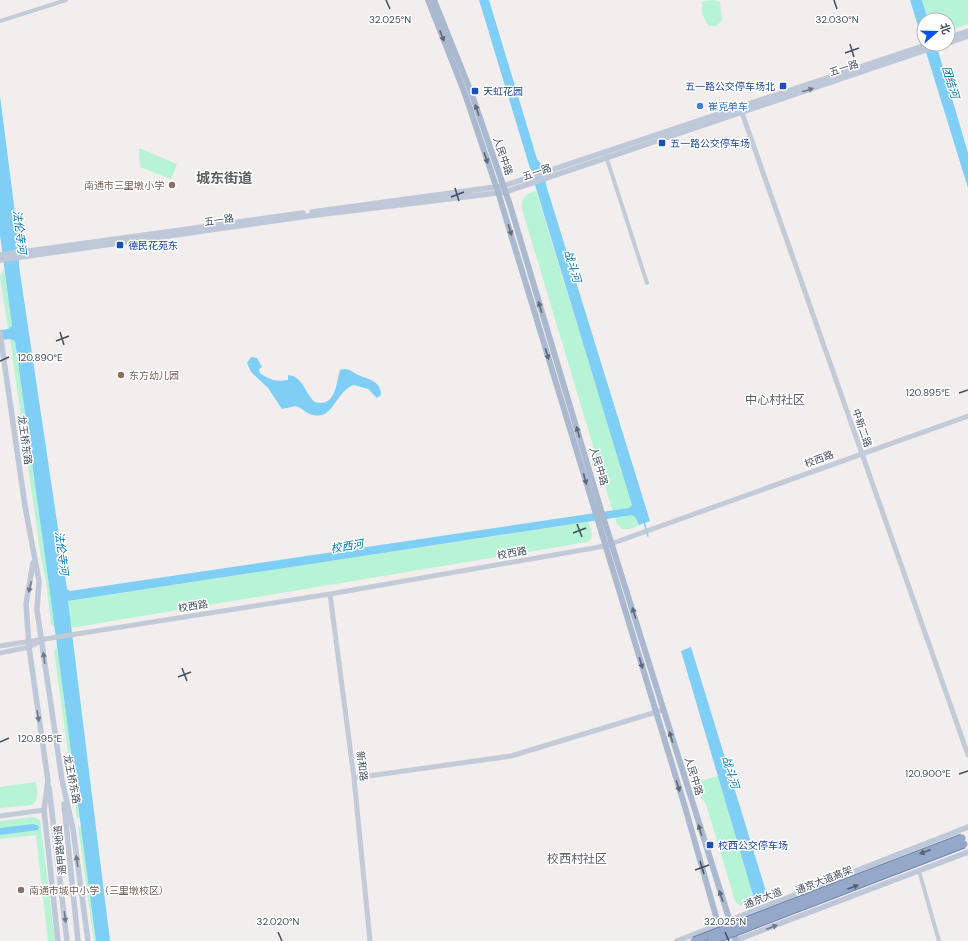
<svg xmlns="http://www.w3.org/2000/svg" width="968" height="941" viewBox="0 0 968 941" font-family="'DM Sans','Noto Sans SC',sans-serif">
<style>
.green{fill:#b7f3d5}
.water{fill:#7fcef5}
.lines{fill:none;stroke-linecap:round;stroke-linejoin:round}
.stream{stroke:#7fcef5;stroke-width:1.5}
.minor{stroke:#c2cbd7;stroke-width:4}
.tertiary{stroke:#c2cbd7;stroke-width:5}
.secondary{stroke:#bec8d9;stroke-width:5.5}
.primary{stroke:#aab9d0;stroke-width:6}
.trunk-bridge-casing{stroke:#6b83ae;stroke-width:9;stroke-linecap:butt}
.trunk-bridge{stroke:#95a8c9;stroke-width:7}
.oneway{fill:#5e697a}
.oneway2{fill:#6f7988}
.oneway3{fill:#546073}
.ticks{fill:none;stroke:#444e5d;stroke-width:1.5}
.transit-dot{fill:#1a4fb4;stroke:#fff;stroke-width:1.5}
.shop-dot{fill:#3f7fe0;stroke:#fff;stroke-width:1.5}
.education-dot{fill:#8d6e63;stroke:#fff;stroke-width:1.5}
.labels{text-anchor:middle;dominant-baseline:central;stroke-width:3;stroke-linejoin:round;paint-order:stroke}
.street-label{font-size:10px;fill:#444e5d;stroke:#fff}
.transit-label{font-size:10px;fill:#164399;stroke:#fff;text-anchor:start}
.shop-label{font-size:10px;fill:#366cbe;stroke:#fff;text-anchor:start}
.education-label{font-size:10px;fill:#785e54;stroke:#fff;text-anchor:start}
.water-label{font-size:11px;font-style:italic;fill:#0078b4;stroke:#fff}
.quarter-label{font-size:12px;fill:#5a5d63;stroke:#fff}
.district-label{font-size:14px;font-weight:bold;fill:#5a5d63;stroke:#fff}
.ticks-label{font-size:10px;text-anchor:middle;fill:#444e5d;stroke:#fff;stroke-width:3;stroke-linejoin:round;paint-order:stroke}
</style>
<rect width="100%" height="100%" fill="#f1eeed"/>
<!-- green -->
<path class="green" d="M714,0L720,2L722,21L716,26H709L702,14V1Z
M922,0H968V24L948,31V20H928Z
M139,148L177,164L171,179L140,167Z
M536,191L639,525L630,529H622L616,522L522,209C521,198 525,194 536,191Z
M4,268L12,326L8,329L0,277Z
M10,339L15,341L55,628L51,624L46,580L41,558Z
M588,522C591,530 595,537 587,542L70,628L67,602L69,601Z
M57,647L80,817L77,819L54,651Z
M718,776L755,902L740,906L735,901L706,804L700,796L697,782Z
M36,782C37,791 40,799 32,805L0,808V787Z
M34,817L40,820L55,941H48L36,835L0,839V821Z
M78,826L82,828L96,941H94Z"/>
<!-- water -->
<path class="water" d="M479,0H489L537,159L542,165L547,188L650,521L639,525L636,518L632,515L68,601L110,941H96L49,585L15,341L10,339L0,340V330L8,329L12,326L0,235V96L19,244V266L67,589L70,591L629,508L632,505Z
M910,0H922L928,20H924V44H936L968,153V188Z
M251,357L257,358L262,367L259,369L260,373C269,380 277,382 288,380V375C303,376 305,394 315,402C336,408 336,383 340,370C348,367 352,372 358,375C368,379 381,381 381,395L377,398L368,389L354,385C336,390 334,420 313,415C307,414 302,408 296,406L282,409L268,388L251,372L247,363Z
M691,647L768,898L755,902L681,651Z
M33,824L39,826L38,830L0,835V828Z"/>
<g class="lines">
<!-- stream -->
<path class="stream" d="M644,522L648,536"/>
<!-- minor -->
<path class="minor" d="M0,21L66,0
M606,156L647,283
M919,871L939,941"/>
<!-- tertiary -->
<path class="tertiary" d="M741,110L968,755
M330,594L354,778L370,941
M0,646L330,594L605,546L968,416
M0,653L29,647L41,641
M354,778L511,756L663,710
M0,816L44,810"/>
<!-- secondary -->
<path class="secondary" d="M948,38L968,31
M948,43L968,36
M312,212L503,186L929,44
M0,255L303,213
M0,260L308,216L505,192L944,44
M0,333L25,506L39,581L37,610L62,780L73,829L88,941
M33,563L26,604L29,647L48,781L44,810L58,941
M49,787L67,941
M64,804L78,941
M677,941L968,827
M734,941L968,852"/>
<!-- primary -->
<path class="primary" d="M428,0L465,94L498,192L685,807L723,941
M434,0L471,92L510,205L601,510L736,941"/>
<!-- trunk-bridge casing -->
<g class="trunk-bridge-casing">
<path id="trunk-bridge" d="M694,941L962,838
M712,941L964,844"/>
</g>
<!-- trunk-bridge -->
<use href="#trunk-bridge" class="trunk-bridge"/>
</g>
<!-- one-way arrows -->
<defs><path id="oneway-solid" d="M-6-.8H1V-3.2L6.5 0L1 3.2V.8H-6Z"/></defs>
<g class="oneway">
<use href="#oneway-solid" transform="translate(442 36) rotate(69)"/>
<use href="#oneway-solid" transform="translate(477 110) rotate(-109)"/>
<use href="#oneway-solid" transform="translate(486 158) rotate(71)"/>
<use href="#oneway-solid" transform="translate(510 230) rotate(73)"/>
<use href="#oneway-solid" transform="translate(540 307) rotate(-107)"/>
<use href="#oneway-solid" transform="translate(547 354) rotate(73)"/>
<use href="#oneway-solid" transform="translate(578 432) rotate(-107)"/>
<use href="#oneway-solid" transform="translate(585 479) rotate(74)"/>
<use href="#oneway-solid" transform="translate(634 613) rotate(-107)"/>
<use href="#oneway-solid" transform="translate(641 663) rotate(73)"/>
<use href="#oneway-solid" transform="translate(671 737) rotate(-107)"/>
<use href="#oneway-solid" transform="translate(678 786) rotate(73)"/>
<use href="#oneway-solid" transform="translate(700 830) rotate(-107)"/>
<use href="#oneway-solid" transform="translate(721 896) rotate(-108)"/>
</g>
<g class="oneway2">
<use href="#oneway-solid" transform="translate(808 90) rotate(-18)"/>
<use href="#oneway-solid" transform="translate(30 587) rotate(104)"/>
<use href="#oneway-solid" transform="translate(44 658) rotate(-98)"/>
<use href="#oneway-solid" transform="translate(38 716) rotate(81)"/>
<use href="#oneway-solid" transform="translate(77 861) rotate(-98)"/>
<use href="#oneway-solid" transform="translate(65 917) rotate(83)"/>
<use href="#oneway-solid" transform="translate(772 927) rotate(-21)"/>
</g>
<g class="oneway3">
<use href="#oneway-solid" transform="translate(925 852) rotate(159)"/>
<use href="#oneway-solid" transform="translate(853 887) rotate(-20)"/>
</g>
<!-- ticks -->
<path class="ticks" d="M386,0L390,9M834,0L837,9M850,44L854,57M845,53L859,48M455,188L459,201M451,197L464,192M60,332L64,345M56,341L69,336M0,361L9,357M959,393L968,390M577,524L582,537M573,533L586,528M182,668L187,681M178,677L191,672M0,742L9,738M959,774L968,771M700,861L704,874M695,870L709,865M278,932L282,941M725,932L729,941"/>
<!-- markers -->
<g class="transit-dot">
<rect x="779" y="82" width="8" height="8" rx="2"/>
<rect x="471" y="87" width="8" height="8" rx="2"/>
<rect x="658" y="139" width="8" height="8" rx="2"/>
<rect x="116" y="241" width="8" height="8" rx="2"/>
<rect x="706" y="841" width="8" height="8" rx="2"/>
</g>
<circle class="shop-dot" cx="700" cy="106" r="4"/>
<g class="education-dot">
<circle cx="172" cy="185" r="4"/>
<circle cx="121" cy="375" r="4"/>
<circle cx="21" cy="890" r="4"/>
</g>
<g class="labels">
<!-- street labels -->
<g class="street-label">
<text transform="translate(844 68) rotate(-18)">五一路</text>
<text transform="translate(503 156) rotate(71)">人民中路</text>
<text transform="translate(537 172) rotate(-19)">五一路</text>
<text transform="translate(219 220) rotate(-8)">五一路</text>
<text transform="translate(862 428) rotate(71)">中新二路</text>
<text transform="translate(25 440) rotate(82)">龙王桥东路</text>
<text transform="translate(819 459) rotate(-20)">校西路</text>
<text transform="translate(599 466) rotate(73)">人民中路</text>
<text transform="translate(512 553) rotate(-10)">校西路</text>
<text transform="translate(193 606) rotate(-9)">校西路</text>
<text transform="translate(362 766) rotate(83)">新和路</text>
<text transform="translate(694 776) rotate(73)">人民中路</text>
<text transform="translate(72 779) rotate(79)">龙王桥东路</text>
<text transform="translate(60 850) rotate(-96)">通甲路地道</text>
<text transform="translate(824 880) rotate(-21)">通京大道高架</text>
<text transform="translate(763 898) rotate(-21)">通京大道</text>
</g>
<!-- transit labels -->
<g class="transit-label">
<text x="775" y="86" text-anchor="end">五一路公交停车场北</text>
<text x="483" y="91">天虹花园</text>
<text x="670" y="143">五一路公交停车场</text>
<text x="128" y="245">德民花苑东</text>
<text x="718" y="845">校西公交停车场</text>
</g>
<!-- shop labels -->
<g class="shop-label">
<text x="708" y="106">崔克单车</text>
</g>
<!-- education labels -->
<g class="education-label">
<text x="164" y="185" text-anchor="end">南通市三里墩小学</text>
<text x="129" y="375">东方幼儿园</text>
<text x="29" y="890">南通市城中小学（三里墩校区）</text>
</g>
<!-- water labels -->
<g class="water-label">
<text transform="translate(951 82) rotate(73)">团结河</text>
<text transform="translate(20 232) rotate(83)">法伦寺河</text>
<text transform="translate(573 266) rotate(73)">战斗河</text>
<text transform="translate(347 546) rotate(-9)">校西河</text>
<text transform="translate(62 553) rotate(83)">法伦寺河</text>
<text transform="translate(731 772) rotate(73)">战斗河</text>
</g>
<!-- quarter labels -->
<g class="quarter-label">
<text x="775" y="400">中心村社区</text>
<text x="577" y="859">校西村社区</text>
</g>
<!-- district labels -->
<g class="district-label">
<text x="224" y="178">城东街道</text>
</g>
</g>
<g class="ticks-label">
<text x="837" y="23">32.030°N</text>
<text x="390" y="23">32.025°N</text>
<text x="40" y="361">120.890°E</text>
<text x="928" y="396">120.895°E</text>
<text x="40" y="742">120.895°E</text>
<text x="928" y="777">120.900°E</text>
<text x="278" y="925">32.020°N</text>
<text x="725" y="925">32.025°N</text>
</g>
<!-- north arrow -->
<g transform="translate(936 32) rotate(70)"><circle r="19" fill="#ffffff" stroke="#b4b8be"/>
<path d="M0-3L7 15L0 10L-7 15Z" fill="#0651f2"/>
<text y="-6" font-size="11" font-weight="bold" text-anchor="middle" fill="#444e5d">北</text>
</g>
</svg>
